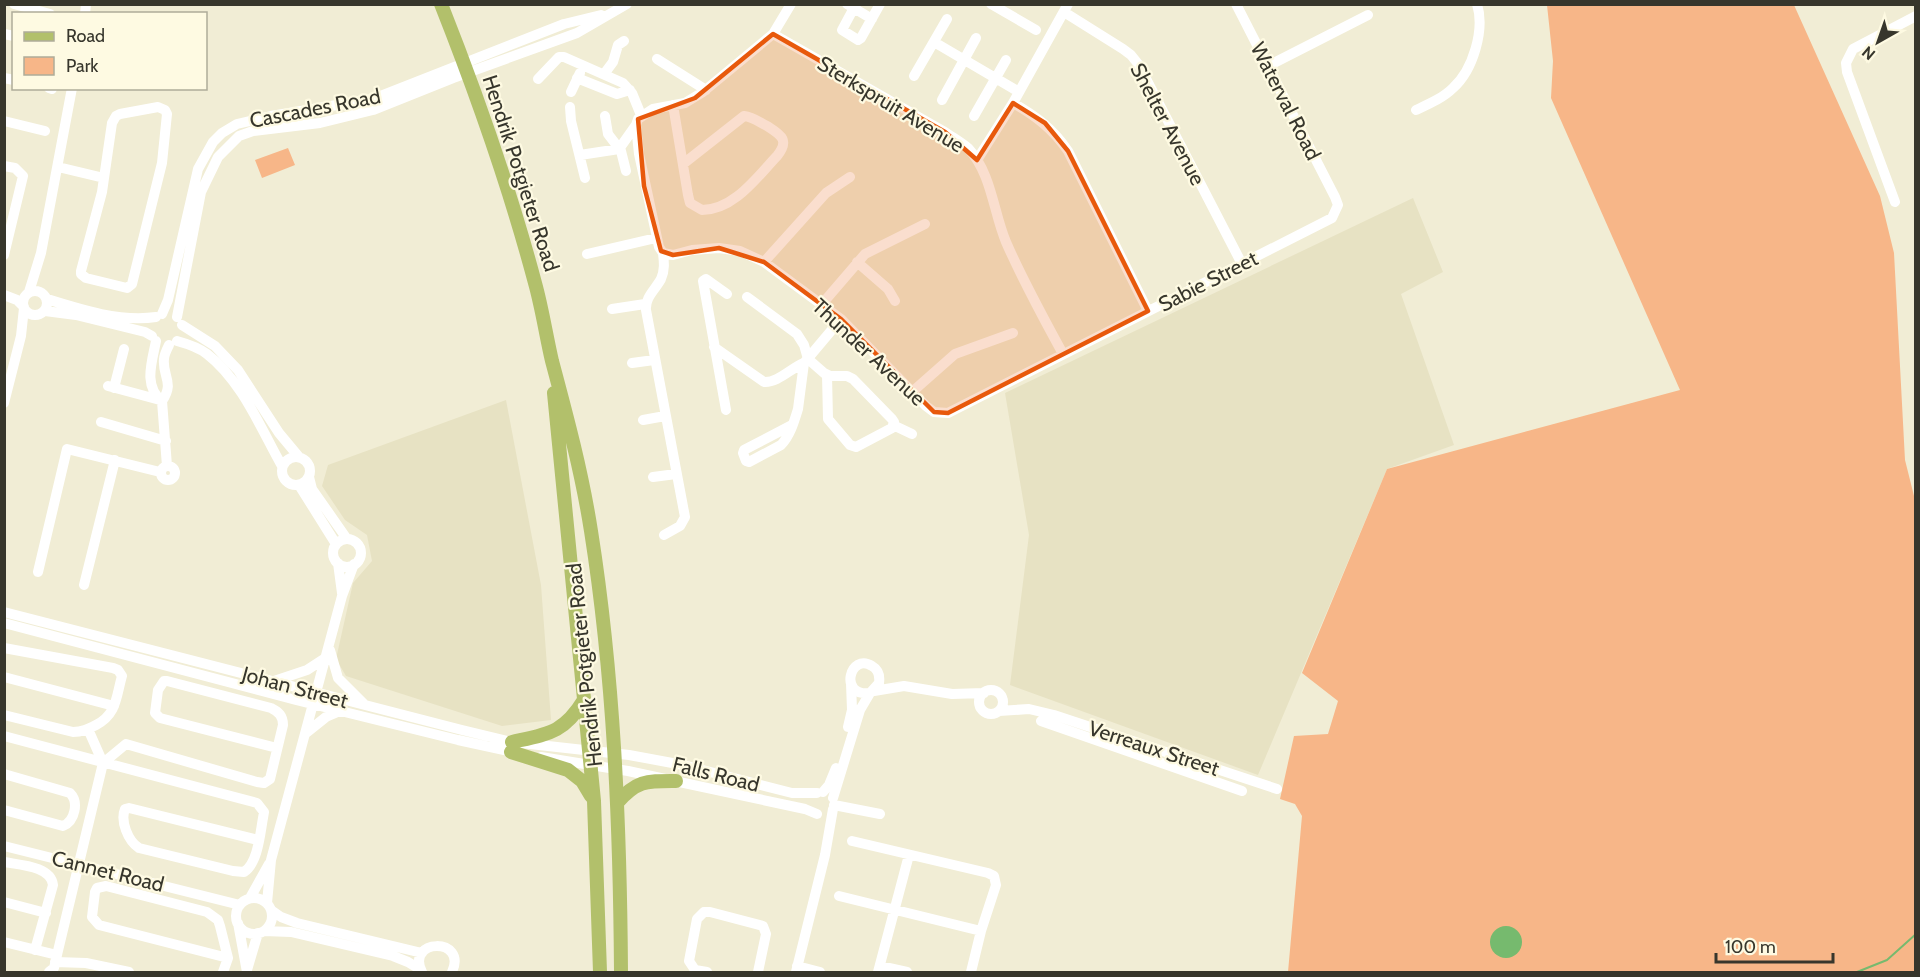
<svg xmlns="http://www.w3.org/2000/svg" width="1920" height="977" viewBox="0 0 1920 977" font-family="Cabin,sans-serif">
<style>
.built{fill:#e7e2c3}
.green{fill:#f7b688}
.water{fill:#76ba6e}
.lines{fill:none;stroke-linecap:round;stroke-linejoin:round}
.stream{stroke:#76ba6e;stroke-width:2}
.minor{stroke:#fff;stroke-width:10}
.major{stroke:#b2c06b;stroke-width:14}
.marked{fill:#e8590c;fill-opacity:0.2;stroke:#e8590c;stroke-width:4.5;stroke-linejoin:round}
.labels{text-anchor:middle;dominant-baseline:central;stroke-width:4.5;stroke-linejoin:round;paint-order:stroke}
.street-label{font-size:21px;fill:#37362c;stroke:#fefae2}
</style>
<rect width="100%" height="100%" fill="#f1edd5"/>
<!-- built -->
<path class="built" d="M1413,198L1443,272L1401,294L1454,445L1387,469L1258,775L1010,685L1029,535L1005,393Z
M506,400L541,585L551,720L502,726L346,676L336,659L353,583L372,561L367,535L345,520L322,486L328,465Z"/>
<!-- green -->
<path class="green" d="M1547,5H1794L1880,196L1894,253L1905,460L1916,504L1915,972H1288L1302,816L1295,804L1280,799L1294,736L1328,734L1338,701L1302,673L1387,469L1680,390L1551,98L1553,61Z
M288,148L295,165L262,178L255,160Z"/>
<!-- water -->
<path class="water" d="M1490 942a16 16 0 1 1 32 0a16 16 0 1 1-32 0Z"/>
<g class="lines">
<!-- stream -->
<path class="stream" d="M1857,972L1887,960L1916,934"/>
<!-- minor -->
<path class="minor" d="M14,4L50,14
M791,4L773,34L703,92L685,103L653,109L638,119L636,125L639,154L659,247L663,253L673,255L692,250L719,248L740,251L764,262L841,319L926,406L934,412L948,413L1332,218L1338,205L1335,197L1236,4
M847,4L872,19
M856,4L842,30L858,40L861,38L880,4
M991,4L1036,30
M1064,12L1123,49L1131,55L1139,65L1242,264
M85,14L86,4
M4,34L14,36
M773,34L945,132C952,137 961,142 968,148C992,174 993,211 1006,242C1023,281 1043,317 1063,354
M934,42L1019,92
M657,59L706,90
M1268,66L1368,15
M604,74L613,62L618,45L624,41
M914,76L947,19
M4,78L14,80
M577,78L617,94L630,90
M538,79L559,57H564L623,83L632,93L641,115
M49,88L52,89
M571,92L580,73
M942,100L976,38
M1013,103C1036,116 1053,129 1068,151L1148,311
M673,105L688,195L690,203L702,210C734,210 757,177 777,156C790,140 781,135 767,126C759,122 753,117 744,116L683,164
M158,107L165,110L167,114L162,163L132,284L127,288L86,278L81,274V271L102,192L112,123L116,116L120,114Z
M570,107L571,121L585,178
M1416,110C1429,104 1443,98 1453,88C1473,70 1485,30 1477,4
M605,116L608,134L621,151L626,171
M974,116L1006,60
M4,121L45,131
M580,155L619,149L636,125
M977,160L1013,103L1068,4
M4,166L15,168L23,176L4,255
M58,167L104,178
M1895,202L1847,72L1846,63L1853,49L1916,16
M663,253C664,262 665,270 661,279C655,290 645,297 646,310L685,517L680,526L664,535
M587,254L656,238
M764,262L826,193L850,177
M857,262L888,289L895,301
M23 303a12 12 0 1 1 24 0a12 12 0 1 1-24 0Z
M29,292L41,253L72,88
M4,295L17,300L24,307
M747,297L797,334L804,345L808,359L824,373L830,376H847L853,379L892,419L894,422L892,428L856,447L850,445L828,419L827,375
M47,299C82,310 120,322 156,317
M822,304L865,254L925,224
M612,309L645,304
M45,311L76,315L145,332L152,336
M162,314L168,300L198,169L213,142L222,133L237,124L271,116L373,99L564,24L601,15
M177,317L201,192L218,157L239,136L253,131L320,123L373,110L453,78L577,33L627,4
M182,325L215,346L238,370L279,433L299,457
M156,341C152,362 143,386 162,401
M177,341C188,344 198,347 207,354C242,381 261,429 282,466
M714,347L764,382C778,383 791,368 804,363
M632,363L654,360
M108,386L160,400
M114,388L124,349
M912,392L955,354L1013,333
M4,403L21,336L24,308
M726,410L703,281L706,279L727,294
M643,420L665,416
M101,422L166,441
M792,425L744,450L743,453L746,461L749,462L781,445C790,436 794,422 798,409L804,363L841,319
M893,425L912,434
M282 471a14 14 0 1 1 28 0a14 14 0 1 1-28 0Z
M161 473a7 7 0 1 1 14 0a7 7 0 1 1-14 0Z
M167,466L162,401C175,383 162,376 164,359C164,355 167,349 169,345
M309,477L312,489L347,539
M653,477L676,474
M299,485L336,544
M333 553a14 14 0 1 1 28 0a14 14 0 1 1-28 0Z
M338,563L342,593
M38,572L67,449L160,472
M84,585L115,460
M4,612L462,730L512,742L629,755L683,765L792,793H817
M4,623L296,700L458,740L517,753
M4,648L113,668L118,670L122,676C116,697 117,714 96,725C88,729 82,732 73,732L4,715
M330,650L338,678L364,704
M4,677L114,706
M274,681L307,670L327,657
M979 702a12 12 0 1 1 24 0a12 12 0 1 1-24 0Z
M874,691L904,686L952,694L984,693
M999,711L1029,709L1054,715L1277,789
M1041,721L1242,791
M848,727L852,710L851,683
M88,729L103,763
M306,733L326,717L340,711
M4,736L257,803L264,812L263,818C260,834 258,863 244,872L233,871L139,848C128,841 120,821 125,809L129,808L258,840
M541,757L628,771L805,809L817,814
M103,763L126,744L257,782L264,783L270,779L283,725C283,716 279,712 271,708L167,681H164L158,690L155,713L160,718L277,748
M4,774L70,793C79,802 75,821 63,826L4,810
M823,792L829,785L836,768
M833,798L860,710L870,693L879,683C880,676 879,670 872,666C850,652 838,697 870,693
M834,805L880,814
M852,841L988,873L994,876L996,885L981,931L971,972
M4,846L240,905
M4,862C20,865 51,866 53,885L35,950
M839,896L981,931
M250,898L269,864
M236 916a18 18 0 1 1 36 0a18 18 0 1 1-36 0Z
M4,902L46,913
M267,903L271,860L342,596L354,564
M271,910L281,917L297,923L422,953
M238,923L247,972
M264,931L291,932L393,956L408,962L421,970
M4,942L57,955
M55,962L86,963L129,972
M797,966L820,972
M880,966L907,972
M247,970L258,933
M49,972L54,968L57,955L103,763
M223,972L228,958L220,926L218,920L207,912L106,886L97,888L95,892L92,917L99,925L228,958
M422,972C405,938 468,937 452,972
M707,972L695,970L689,961L697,919L704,912H710L763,926L766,934L758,972
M796,972L825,855L833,809
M878,972L909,855"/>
<!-- major -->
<path class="major" d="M441,4C477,95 510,189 535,283C542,308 546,335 552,361C567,417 582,473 591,531C614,677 620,825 621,972
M554,393L594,801L600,972
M512,742C548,734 564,733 584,700
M511,752L568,770L582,781L591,796
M617,803C637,780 647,781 676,781"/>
</g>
<!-- marked area -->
<path class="marked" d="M773,34L945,132L977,160L1013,103L1045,123L1068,151L1148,311L948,413L934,412L841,319L764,262L719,248L673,255L661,251L644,186L638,119L695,98Z"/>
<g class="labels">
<!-- street labels -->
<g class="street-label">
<text transform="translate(1286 101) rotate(63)">Waterval Road</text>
<text transform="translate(891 104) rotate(31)">Sterkspruit Avenue</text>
<text transform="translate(315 108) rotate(-11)">Cascades Road</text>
<text transform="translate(1168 124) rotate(62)">Shelter Avenue</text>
<text transform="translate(521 173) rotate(72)">Hendrik Potgieter Road</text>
<text transform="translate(1208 281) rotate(-27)">Sabie Street</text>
<text transform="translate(869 352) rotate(43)">Thunder Avenue</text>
<text transform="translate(584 665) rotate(-96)">Hendrik Potgieter Road</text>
<text transform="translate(295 687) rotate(15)">Johan Street</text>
<text transform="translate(1154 748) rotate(18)">Verreaux Street</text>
<text transform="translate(716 774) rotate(14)">Falls Road</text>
<text transform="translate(108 871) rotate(14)">Cannet Road</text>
</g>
</g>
<!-- border -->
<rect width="1920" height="977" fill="none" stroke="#37362c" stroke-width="12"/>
<!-- legend -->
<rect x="12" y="12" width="195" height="78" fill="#fefae2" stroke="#aeac99" stroke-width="1.5"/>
<rect x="24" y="32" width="30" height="9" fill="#b2c06b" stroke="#aeac99" stroke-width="1.5"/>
<text x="66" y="42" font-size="18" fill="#37362c">Road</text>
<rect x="24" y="57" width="30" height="18" fill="#f7b688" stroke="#aeac99" stroke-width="1.5"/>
<text x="66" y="72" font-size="18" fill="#37362c">Park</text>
<!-- north arrow -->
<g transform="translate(1878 42) rotate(220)" stroke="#fefae2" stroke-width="4.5" paint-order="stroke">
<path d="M0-4.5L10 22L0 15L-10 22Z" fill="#37362c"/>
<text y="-9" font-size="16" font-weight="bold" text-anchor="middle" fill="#37362c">N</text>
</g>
<!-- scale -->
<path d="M1716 953v9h117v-9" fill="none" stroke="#37362c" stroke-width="3"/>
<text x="1725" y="953" font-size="18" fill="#37362c" stroke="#fefae2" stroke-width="4.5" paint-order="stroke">100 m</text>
</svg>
